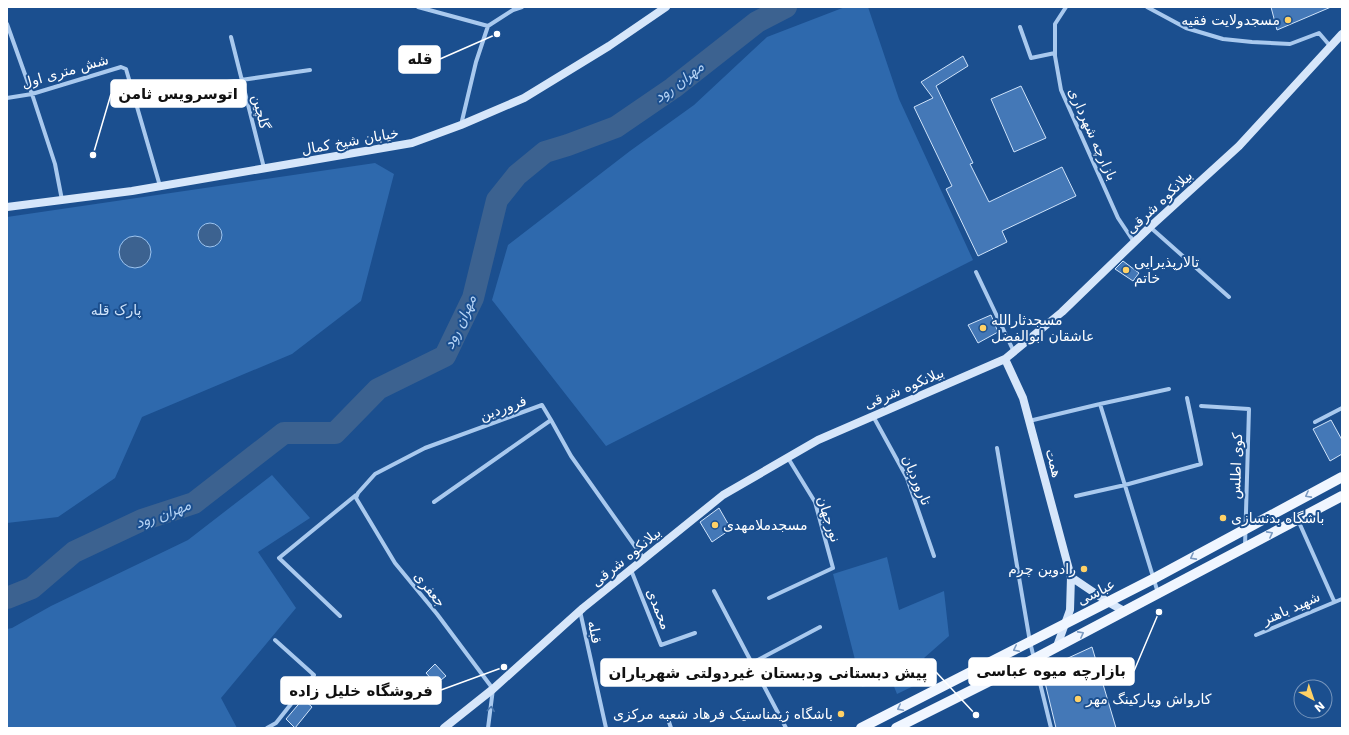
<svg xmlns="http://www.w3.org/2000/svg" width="1349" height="735" viewBox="0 0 1349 735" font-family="'DejaVu Sans',Vazirmatn,sans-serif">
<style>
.green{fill:#2e69ad}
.water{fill:#3c6290;stroke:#9cc4f0}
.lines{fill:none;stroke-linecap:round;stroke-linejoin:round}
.river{stroke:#3c6290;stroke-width:22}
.building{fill:#4478b7;stroke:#cfe3fa}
.street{stroke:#a9c9ee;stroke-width:4}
.secondary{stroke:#d6e6fa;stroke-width:8}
.primary{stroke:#f0f6ff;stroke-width:10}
.oneway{stroke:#7b9ac1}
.oneway2{stroke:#4674ac}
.poi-dot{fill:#ffd166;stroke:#1b4f8f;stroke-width:1.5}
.labels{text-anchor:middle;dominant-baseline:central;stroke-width:4;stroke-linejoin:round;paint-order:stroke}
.poi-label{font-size:14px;fill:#fff;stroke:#1b4f8f;text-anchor:start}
.street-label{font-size:14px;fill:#fff;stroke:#1b4f8f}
.park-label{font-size:14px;fill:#cfe3fa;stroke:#1b4f8f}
.water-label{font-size:15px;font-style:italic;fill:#b5d3f5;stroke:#1b4f8f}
.leader{fill:none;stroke:#fff;stroke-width:1.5}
.callout-dot{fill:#fff;stroke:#1b4f8f;stroke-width:1.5}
.callout{fill:#fff;stroke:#fff;stroke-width:1.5}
.callout-label{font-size:15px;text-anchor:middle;font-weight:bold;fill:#111}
</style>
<rect width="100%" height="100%" fill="#1b4f8f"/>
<!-- green -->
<path class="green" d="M845,7H868L899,99L973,260L606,446L492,300L508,245L630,151L694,105L767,37Z
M375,163L394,174L361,301L292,354L142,417L115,478L58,517L7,523V217Z
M272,475L310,518L258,552L296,608L221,698L237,728H7V629L12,628L51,606L188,540Z
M887,557L899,610L944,591L949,636L924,658L932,677L897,694L891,679L862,687L833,574Z"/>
<!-- water -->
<path class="water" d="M198 235a12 12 0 1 1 24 0a12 12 0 1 1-24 0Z
M119 252a16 16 0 1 1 32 0a16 16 0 1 1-32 0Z"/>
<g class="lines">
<!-- river -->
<path class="river" d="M7,598L32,588L74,552L142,520L194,503L284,433H335L378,389L445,356L473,298L497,200L517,175L545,152L568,145L616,127L673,88L757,22L786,7"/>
</g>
<!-- building -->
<path class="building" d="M1271,7H1331L1277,30Z
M963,56L968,66L936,86L973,163L970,164L989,202L1062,167L1076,196L1002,231L1007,242L978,256L946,189L952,186L914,107L933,98L921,82Z
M1021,86L1046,138L1014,152L991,99Z
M1123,261L1139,273L1133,281L1115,269Z
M991,315L998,332L978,343L968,325Z
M1331,420L1342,440V454L1330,461L1313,429Z
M719,508L731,529L712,542L700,522Z
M1092,647L1116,728H1056L1042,670Z
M435,664L446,676L436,684L426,673Z
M303,699L312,707L295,728L286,719Z"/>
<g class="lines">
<!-- street -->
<path class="street" d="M418,7L488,26
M1066,7L1055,24V56L1061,90L1118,218L1134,242
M1147,7L1186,28L1223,39L1252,42L1290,44L1319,33L1331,47
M7,24L32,94L55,164L62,200
M1020,27L1031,58L1055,53
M231,37L264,168
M200,86L310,70
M7,98L32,94L121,67L126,69L160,186
M461,125L476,62L488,26L513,10L522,7
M1150,227L1229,297
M976,272L1014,352
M1100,404L1158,593
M1201,406L1249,409L1245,546
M873,416L907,478L934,556
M1029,421L1100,404L1169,389
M1315,422L1342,408
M997,448L1030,642L1051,728
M1076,496L1125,485L1201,464L1187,398
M434,502L551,420
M1298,520L1334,601
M631,570L661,645L695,633
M714,591L786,728
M769,598L833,568L815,502L788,458
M580,611L606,728
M340,616L279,558L356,495
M1256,635L1342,599
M752,663L820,627
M668,719L671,728
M267,728L276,723L314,675L275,640
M488,728L493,689L437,614L395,563L356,498L358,493L375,474L425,448L542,405L551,420L571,456L644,559"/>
<!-- secondary -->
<path class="secondary" d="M7,207L132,191L412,143L461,125L524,98L609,46L666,7
M1005,359L1023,398L1071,577L1070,610L1057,646
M1071,577L1108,602L1124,611
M444,728L493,689L583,608L723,495L818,440L1005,359L1062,312L1150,227L1239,146L1342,34"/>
<!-- primary -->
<path class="primary" d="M861,728L1153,579L1342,477
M896,728L1034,659L1342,496"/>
</g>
<!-- one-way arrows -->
<defs><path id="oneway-chevron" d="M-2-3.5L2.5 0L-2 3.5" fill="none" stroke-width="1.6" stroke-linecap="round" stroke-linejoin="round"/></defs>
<g class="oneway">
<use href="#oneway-chevron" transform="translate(1308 495) rotate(152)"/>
<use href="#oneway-chevron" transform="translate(1270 534) rotate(-28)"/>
<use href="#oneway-chevron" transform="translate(1193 557) rotate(152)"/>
<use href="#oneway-chevron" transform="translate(1081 634) rotate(-28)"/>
<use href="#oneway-chevron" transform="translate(1016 649) rotate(153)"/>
<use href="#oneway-chevron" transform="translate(900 708) rotate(153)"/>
</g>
<use class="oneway2" href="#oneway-chevron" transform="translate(491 709) rotate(-83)"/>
<!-- markers -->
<g class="poi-dot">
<circle cx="1288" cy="20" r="4"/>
<circle cx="1126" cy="270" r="4"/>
<circle cx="983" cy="328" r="4"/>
<circle cx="1223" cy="518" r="4"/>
<circle cx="715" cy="525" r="4"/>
<circle cx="1084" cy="569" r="4"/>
<circle cx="1078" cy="699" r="4"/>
<circle cx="841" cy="714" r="4"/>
</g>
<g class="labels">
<!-- poi labels -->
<g class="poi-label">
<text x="1280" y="20" text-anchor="end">مسجدولایت فقیه</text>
<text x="1134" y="262">تالارپذیرایی<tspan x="1134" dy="16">خاتم</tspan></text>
<text x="991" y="320">مسجدثارالله<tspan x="991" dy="16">عاشقان ابوالفضل</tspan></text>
<text x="1231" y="518">باشگاه بدنسازی</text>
<text x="723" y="525">مسجدملامهدی</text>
<text x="1076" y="569" text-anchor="end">رادوین چرم</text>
<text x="1086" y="699">کارواش وپارکینگ مهر</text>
<text x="833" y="714" text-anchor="end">باشگاه ژیمناستیک فرهاد شعبه مرکزی</text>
</g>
<!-- street labels -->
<g class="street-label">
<text transform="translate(65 71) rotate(-16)">شش متری اول</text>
<text transform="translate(261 112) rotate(76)">گلچین</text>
<text transform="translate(1093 134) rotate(66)">بازارچه شهرداری</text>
<text transform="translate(350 141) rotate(-10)">خیابان شیخ کمال</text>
<text transform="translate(1159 202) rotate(-43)">بیلانکوه شرقی</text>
<text transform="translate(904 388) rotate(-23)">بیلانکوه شرقی</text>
<text transform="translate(503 408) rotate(-20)">فروردین</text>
<text transform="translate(1054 463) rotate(75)">همت</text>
<text transform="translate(1236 466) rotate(-88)">کوی اطلس</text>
<text transform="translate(917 480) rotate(67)">تاروردیان</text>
<text transform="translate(829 519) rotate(72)">نورجهان</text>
<text transform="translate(626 557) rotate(-39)">بیلانکوه شرقی</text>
<text transform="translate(430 589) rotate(51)">جعفری</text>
<text transform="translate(1096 592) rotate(-27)">عباسى</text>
<text transform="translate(1291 608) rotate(-24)">شهید باهنر</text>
<text transform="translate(659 609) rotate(68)">محمدی</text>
<text transform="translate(595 632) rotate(78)">قبله</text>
</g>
<!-- park labels -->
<g class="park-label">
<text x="116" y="310">پارک قله</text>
</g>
<!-- water labels -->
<g class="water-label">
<text transform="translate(679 82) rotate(-37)">مهران رود</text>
<text transform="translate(460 322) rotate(-65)">مهران رود</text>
<text transform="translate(163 514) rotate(-20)">مهران رود</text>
</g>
</g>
<!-- callouts -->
<path class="leader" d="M497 34L440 59M93 155L111 94M1159 612L1134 671M976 715L936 672M504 667L441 690"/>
<g class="callout-dot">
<circle cx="497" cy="34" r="4"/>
<circle cx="93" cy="155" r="4"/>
<circle cx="1159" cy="612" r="4"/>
<circle cx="976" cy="715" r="4"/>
<circle cx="504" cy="667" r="4"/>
</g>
<g class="callout">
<rect x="399" y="46" width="41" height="27" rx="4"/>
<rect x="111" y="80" width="135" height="27" rx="4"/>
<rect x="969" y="658" width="165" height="27" rx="4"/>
<rect x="601" y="659" width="335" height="27" rx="4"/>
<rect x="281" y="677" width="160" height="27" rx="4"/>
</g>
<g class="callout-label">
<text x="420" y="64">قله</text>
<text x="178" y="99">اتوسرویس ثامن</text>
<text x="1051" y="676">بازارچه میوه عباسی</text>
<text x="768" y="678">پیش دبستانی ودبستان غیردولتی شهریاران</text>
<text x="361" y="696">فروشگاه خلیل زاده</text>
</g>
<!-- border -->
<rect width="1349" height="735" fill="none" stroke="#ffffff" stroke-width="16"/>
<!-- north arrow -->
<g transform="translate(1313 699) rotate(140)"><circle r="19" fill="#1b4f8f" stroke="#7695bc"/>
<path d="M0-3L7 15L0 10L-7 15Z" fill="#ffd166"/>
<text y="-6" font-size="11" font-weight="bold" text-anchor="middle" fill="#ffffff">N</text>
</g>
</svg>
